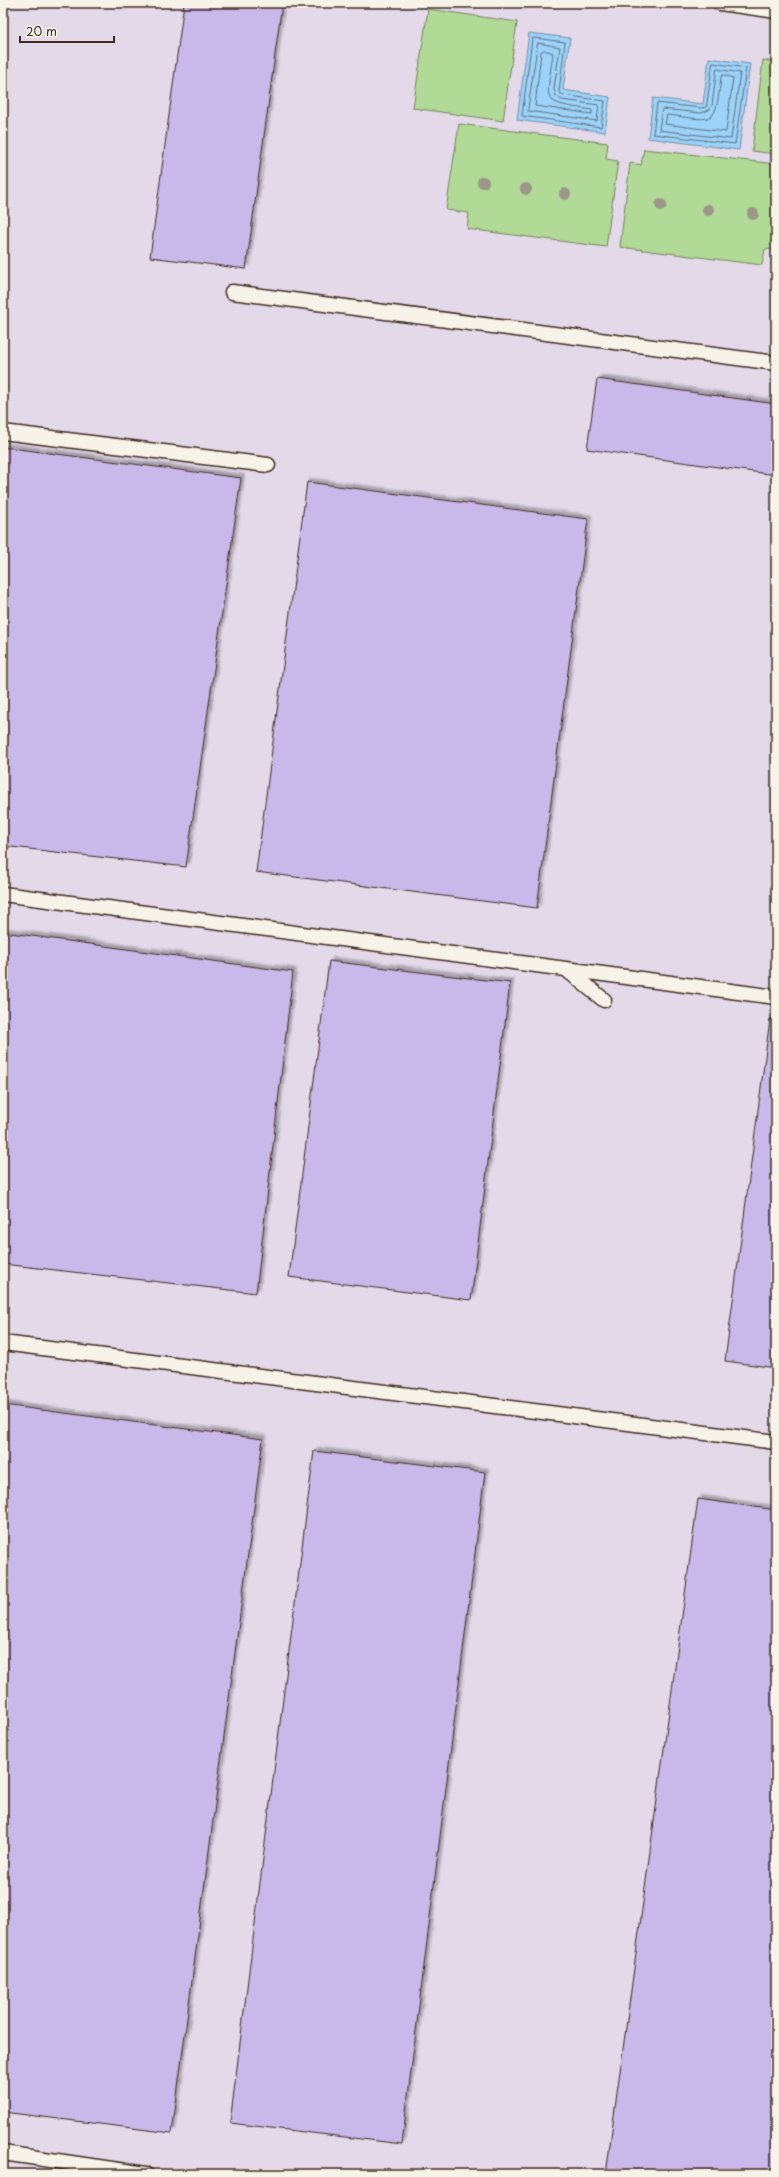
<svg xmlns="http://www.w3.org/2000/svg" width="779" height="2177" viewBox="0 0 779 2177" font-family="'Playpen Sans',sans-serif">
<style>
.built{fill:#e3d9e9}
.green{fill:#b1da97;stroke:#76825a}
.water{fill:#9bd3fa;stroke:#758fa2}
.lines{fill:none;stroke-linecap:round;stroke-linejoin:round}
.shore{stroke:#616e76;stroke-width:1}
.building{fill:#c9b9ea;stroke:#3b2a1e;filter:url(#shadow)}
.lane-casing{stroke:#3b2a1e;stroke-width:17}
.lane{stroke:#f7f3e8;stroke-width:14}
.tree{fill:#9c9789}
</style>
<defs>
<filter id="shadow"><feDropShadow dx="3.5" dy="-3.5" stdDeviation="1" flood-color="#0004"/></filter>
</defs>
<rect width="100%" height="100%" fill="#eee7e8"/>
<filter id="ink" filterUnits="userSpaceOnUse"><feTurbulence type="fractalNoise" baseFrequency=".025" numOctaves="2"/><feDisplacementMap in="SourceGraphic" scale="8" xChannelSelector="R" yChannelSelector="G"/><feConvolveMatrix kernelMatrix="1 2 1 2 8 2 1 2 1" color-interpolation-filters="sRGB"/></filter>
<g filter="url(#ink)">
<!-- built -->
<path class="built" d="M3,3H776V2174H3Z"/>
<!-- green -->
<path class="green" d="M428,9L517,22L503,121L413,108Z
M763,60L776,62V154L752,151Z
M459,124L608,143L606,159L618,161L606,247L467,229L469,213L446,210Z
M644,149L776,164V250L765,249L762,265L620,247L630,163L641,165Z"/>
<!-- water -->
<path class="water" d="M529,33L570,38L563,90L610,97L605,132L517,120Z
M709,58L750,64L739,150L648,138L653,98L703,104Z"/>
<g class="lines">
<!-- shore -->
<path class="shore" d="M534,38L565,42L559,92L563,95L605,101L601,127L522,116L532,39Z
M538,43L560,47L554,89L556,96L562,100L599,105L597,121L528,111Z
M544,50L553,53C547,103 538,102 592,110V114L535,106L541,52Z
M713,63L746,68L735,144L653,134L657,103L701,108L706,107Z
M717,69L740,73L731,139L659,130L662,109L701,113L709,110L712,105Z
M724,75L733,78L726,132L665,124L667,115C715,120 715,128 721,77Z"/>
</g>
<!-- building -->
<path class="building" d="M184,3H282L246,269L150,257Z
M597,379L776,404V475L587,449Z
M3,447L241,478L186,867L3,846Z
M307,482L588,519L537,908L256,872Z
M3,932L293,972L256,1293L3,1264Z
M329,961L510,983L471,1300L289,1277Z
M770,1019H776V1368L725,1361Z
M3,1405L263,1439L172,2133L3,2112Z
M314,1451L485,1472L402,2144L230,2123Z
M698,1499L776,1510V2174H606Z"/>
<g class="lines">
<!-- lane casing -->
<g class="lane-casing">
<path id="lane" d="M720,3L776,11
M232,292L776,363
M3,432L268,465
M3,894L776,997
M567,970L604,1000
M3,1343L776,1442
M3,2153L146,2174"/>
</g>
<!-- lane -->
<use href="#lane" class="lane"/>
</g>
<!-- trees -->
<g class="tree">
<circle cx="483" cy="182" r="6"/>
<circle cx="526" cy="189" r="6"/>
<circle cx="565" cy="194" r="6"/>
<circle cx="661" cy="205" r="6"/>
<circle cx="708" cy="210" r="6"/>
<circle cx="753" cy="214" r="6"/>
</g>
</g>
<!-- margin -->
<rect width="779" height="2177" fill="none" stroke="#f7f3e8" stroke-width="16"/>
<rect x="8" y="8" width="763" height="2161" fill="none" stroke="#3b2a1e" stroke-width="1.5" filter="url(#ink)"/>
<!-- scale -->
<path d="M20 36v6h94v-6" fill="none" stroke="#3b2a1e" stroke-width="2"/>
<text x="26" y="36" font-size="12" fill="#3b2a1e" stroke="#f7f3e8" stroke-width="3" paint-order="stroke">20 m</text>
</svg>
